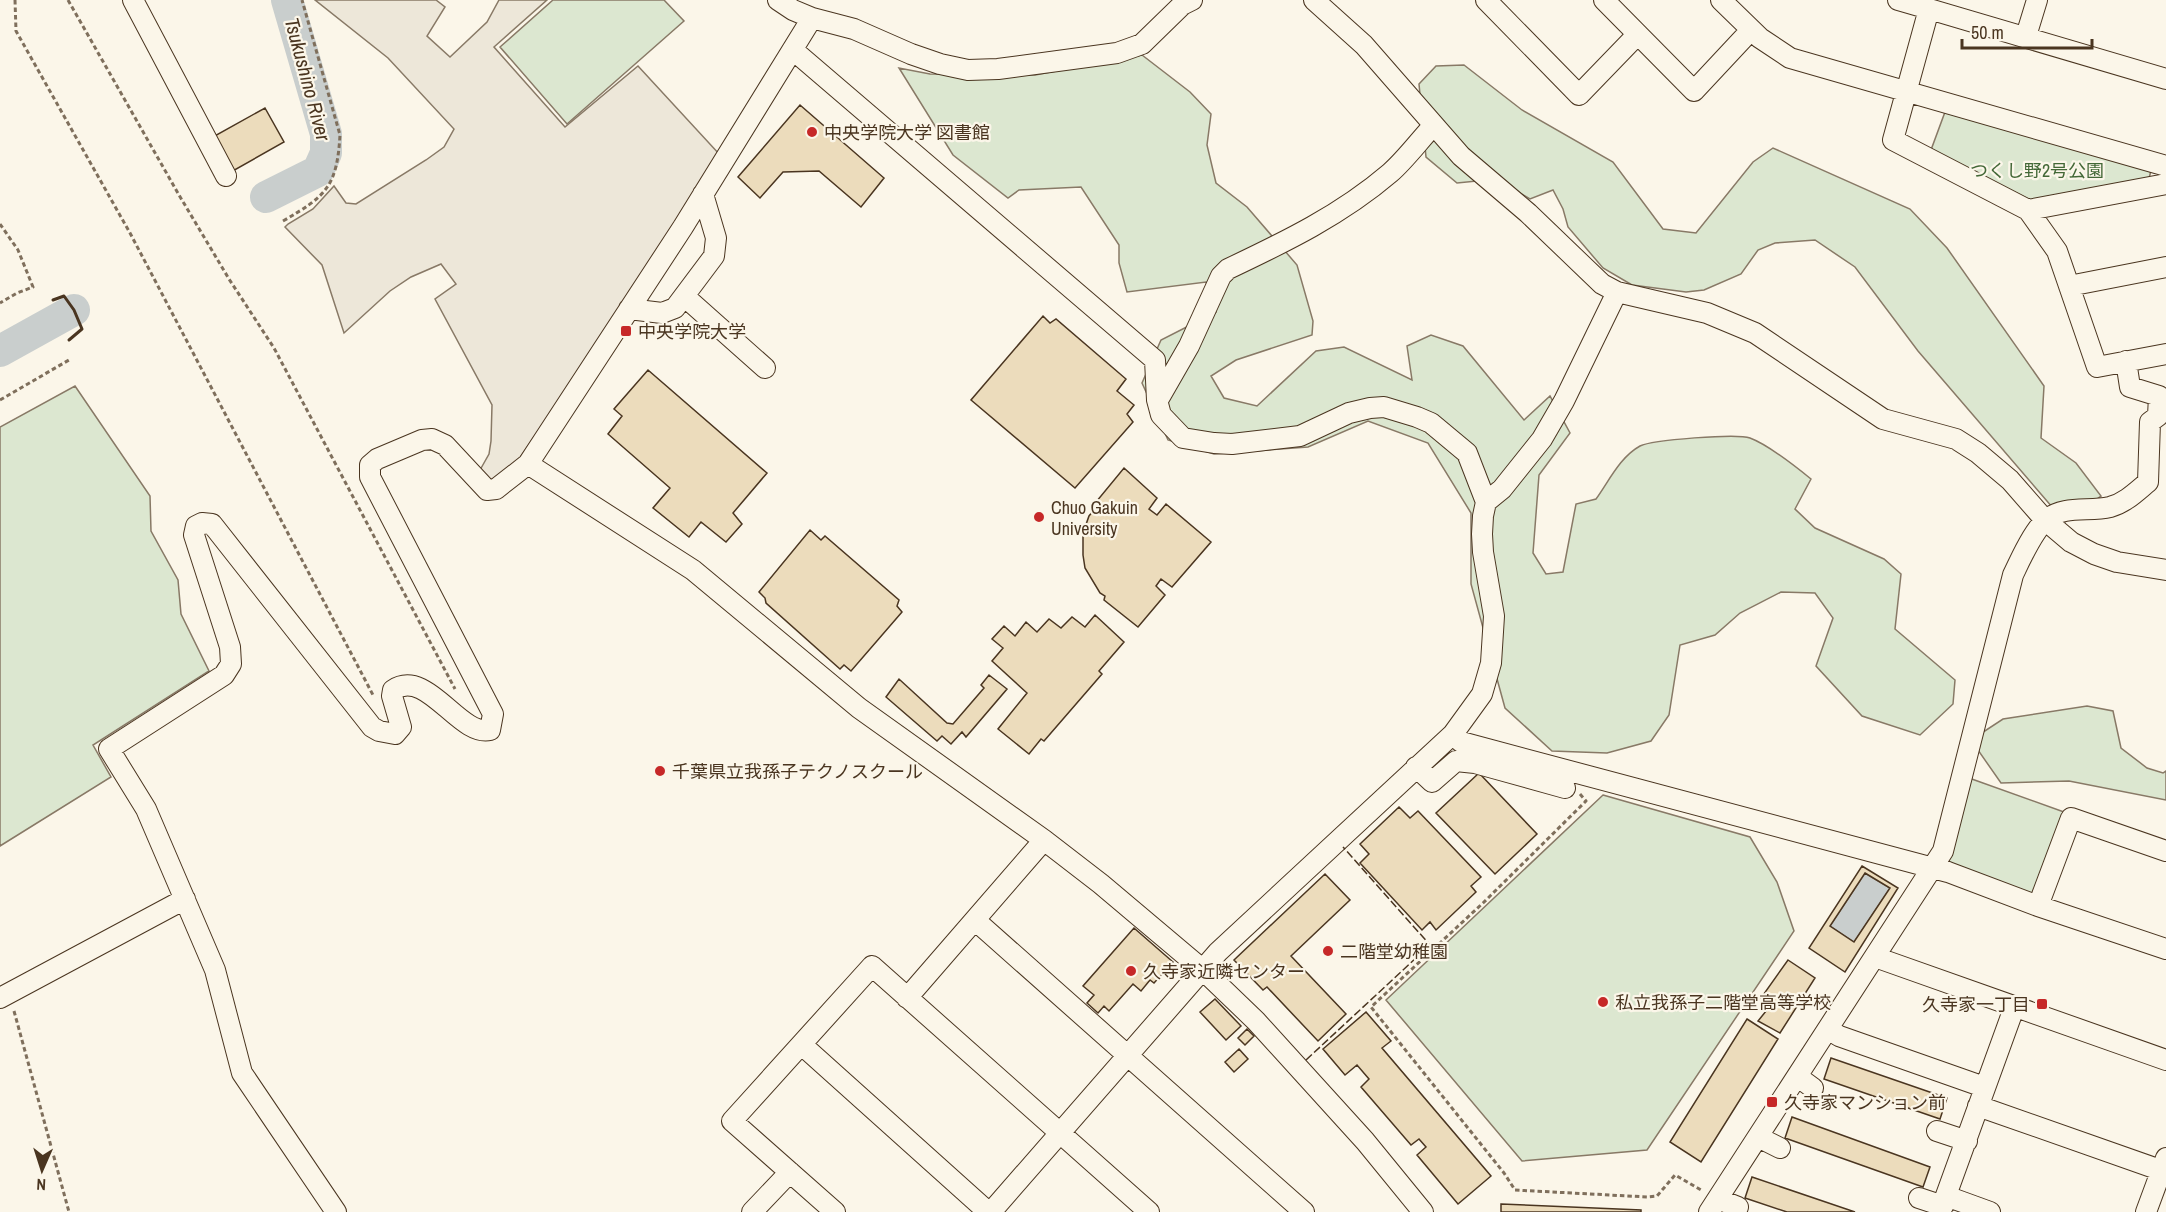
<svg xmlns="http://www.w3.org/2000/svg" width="2166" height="1212" viewBox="0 0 2166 1212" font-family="'Archivo Narrow','Noto Sans JP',sans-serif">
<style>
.green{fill:#dce7d0;stroke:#887966;stroke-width:1.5}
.parking{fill:#ede7d9;stroke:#887966;stroke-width:1.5}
.water{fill:#c9cecd;stroke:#887966;stroke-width:1.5}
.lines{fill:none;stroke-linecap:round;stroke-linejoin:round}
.river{stroke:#c9cecd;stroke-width:32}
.building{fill:#ecdcbc;stroke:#4a3520;stroke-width:1.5;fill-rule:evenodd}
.minor-casing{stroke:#4a3520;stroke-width:22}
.path{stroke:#7f6f5c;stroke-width:3;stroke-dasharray:4.5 3;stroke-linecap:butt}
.minor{stroke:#fbf6e9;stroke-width:20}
.fence{stroke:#4a3520;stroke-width:1.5;stroke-dasharray:8 3;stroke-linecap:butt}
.wall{stroke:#4a3520;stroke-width:3}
.poi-dot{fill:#c62828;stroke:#fbf6e9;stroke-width:2}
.labels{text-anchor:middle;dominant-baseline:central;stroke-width:4.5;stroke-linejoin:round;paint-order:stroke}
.poi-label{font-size:18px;fill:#4a3520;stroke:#fbf6e9;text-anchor:start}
.park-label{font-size:18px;fill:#436837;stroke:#fbf6e9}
.water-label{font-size:20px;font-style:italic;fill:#4a3520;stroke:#fbf6e9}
</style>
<rect width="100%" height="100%" fill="#fbf6e9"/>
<!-- green -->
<path class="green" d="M553,0H664L684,21L567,124L500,47Z
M1142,55L1190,92L1211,114L1207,145L1216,183L1247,207L1297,265L1313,321L1312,335L1236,360L1211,376L1224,398L1257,406L1316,351L1344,347L1412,380L1407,346L1431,335L1463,346L1524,420L1550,396L1570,433L1539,475L1533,553L1546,574L1563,572L1576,504L1596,499C1609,481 1620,457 1640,446C1652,440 1737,433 1750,438C1769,445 1795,466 1811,479L1795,509L1815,528L1884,559L1901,574L1895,629L1955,680L1953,704L1920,735L1862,716L1816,666L1833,618L1815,593L1781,592L1740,613L1715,635L1680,645L1669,715L1651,741L1607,753L1552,751L1505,708L1471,584V513L1428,443L1368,421L1308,447L1214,454L1168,440L1142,383L1161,340L1216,312L1206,282L1127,292L1119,263V245L1081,187L1019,190L1008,198L953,155L899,68L930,74L1035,75Z
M1464,65L1522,110L1613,162L1663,229L1696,233L1753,162L1773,148L1910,209L1947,248L2044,386L2041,438L2076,463L2101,496L2065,522L1918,351L1855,267L1815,240L1775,243L1758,250L1741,274L1704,290L1686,292L1632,285L1603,268L1568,227L1563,209L1553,190L1530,199L1497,179L1457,183L1426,157L1419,84L1436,66Z
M1945,112L2151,170L2149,179L2032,201L1931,150Z
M75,386L150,496L151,531L178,580L181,614L209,671L93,745L111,777L0,846V427Z
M2087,706L2113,711L2121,748L2147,768L2163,773L2166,771V800L2069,781L2001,783L1971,740L2003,719Z
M1969,778L2064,812L2037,892L2029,895L1947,866Z
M1603,795L1750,837L1777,882L1794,931L1647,1150L1522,1161L1386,1000Z"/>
<!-- parking -->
<path class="parking" d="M315,0H436L445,7L427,36L450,57L487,22L499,0H547L494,47L565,127L638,66L721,156L579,372L519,459L505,474L490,480L480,470L489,454L491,441L492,405L435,299L456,284L441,264L411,277L390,291L344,333L322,265L285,227L288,224L313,209L334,186L346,203L356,204L426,160L444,147L454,129L388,58Z"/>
<!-- water -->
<path class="water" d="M1865,873L1890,888L1854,942L1830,926Z"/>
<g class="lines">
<!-- river -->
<path class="river" d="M266,197L318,171L326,153V134L287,0
M0,351L74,310"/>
</g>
<!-- building -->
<path class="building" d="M800,105L884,178L861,207L819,171L783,172L760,198L738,177Z
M265,108L284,142L231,172L211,138Z
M1043,316L1050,323L1056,319L1126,379L1117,391L1134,405L1127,414L1133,422L1075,488L971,400Z
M648,370L767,473L733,513L742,524L726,542L701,522L689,537L653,508L670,488L608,434L622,416L614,409Z
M1124,468L1157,498L1149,509L1157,515L1166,504L1211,542L1172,587L1161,579L1156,586L1165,595L1138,627L1104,600L1105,596L1100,593L1085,568L1083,555V533L1089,516L1099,504L1096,502Z
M810,530L821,540L825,536L899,600L897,606L902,612L851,671L844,665L840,669L766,603L765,598L759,592Z
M1095,615L1124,642L1099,671L1102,674L1044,741L1041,739L1029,754L998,729L1027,693L992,661L1003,648L992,639L1004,626L1015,636L1026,622L1037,632L1049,619L1061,628L1072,617L1085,627Z
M989,675L1007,689L966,737L962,732L951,744L942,736L937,741L886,697L899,679L947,723L953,724L984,688L981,685Z
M1479,773L1537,834L1495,874L1436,813Z
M1399,807L1410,818L1418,811L1481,877L1471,886L1476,892L1436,930L1430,922L1422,930L1360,863L1369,854L1360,844Z
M1862,866L1898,888L1845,972L1809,948ZM1865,873L1890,888L1854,942L1830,926Z
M1325,874L1350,900L1291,956L1346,1014L1318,1041L1267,987L1263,990L1234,960Z
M1134,928L1173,962L1154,983L1150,980L1141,991L1133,984L1109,1011L1104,1006L1098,1013L1087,1003L1094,995L1083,986Z
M1788,960L1815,978L1780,1033L1758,1021L1771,1005L1761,998Z
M1215,999L1241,1026L1226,1040L1200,1012Z
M1366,1012L1391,1041L1382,1048L1491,1176L1458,1204L1417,1155L1426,1147L1419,1139L1411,1145L1361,1087L1369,1079L1357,1065L1345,1075L1323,1049Z
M1747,1019L1778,1039L1701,1162L1670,1142Z
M1247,1029L1254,1036L1245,1045L1238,1038Z
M1239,1049L1248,1059L1234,1072L1225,1062Z
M1831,1058L1947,1098L1940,1119L1824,1079Z
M1792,1117L1930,1167L1923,1187L1785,1138Z
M1752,1177L1855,1212H1787L1745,1198Z
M1501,1204L1641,1210V1212H1501Z"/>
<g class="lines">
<!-- minor casing -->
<g class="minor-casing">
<path id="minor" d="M133,0L226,176
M778,0L793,10L812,18
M1192,0L1182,5L1142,44L1117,53L998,69L968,70L940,64L911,54L854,29L812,18L683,227L528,464L693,570L859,708L1044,840L1101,884L1203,970L1256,1021L1365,1141L1423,1212
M1314,0L1364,45L1461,156L1528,213L1602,284L1617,292L1707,313L1755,333L1883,419L1956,439L1978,453L2010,480L2045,520L2071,542L2094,554L2117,562L2166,570
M1486,0L1579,95L1637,35
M1604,0L1694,91L1751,30
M1721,0L1760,38L1790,58L2166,166
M1898,0L1929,9L1893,140L2028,210
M1929,9L2166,79
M2026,36L2037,0
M793,50L1155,360L1157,400L1161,415L1183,438L1214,443L1232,444L1300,436L1349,413L1370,408L1384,407L1417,417L1431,423L1467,453L1486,502
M2166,184L2028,210L2057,251L2097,367L2166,354
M2069,286L2166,267
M1617,292L1564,401L1542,439L1502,489L1486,502L1483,516L1482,534L1483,552L1494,616L1491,663L1482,694L1453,734L1461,742L1948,872L2038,906L2071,818L2166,851
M684,296L765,368
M629,309L662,313L675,308L714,256L716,238L703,194
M1158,400L1189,346L1221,276L1228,269C1285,242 1341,215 1390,173C1405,160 1419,141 1433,126
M1416,767L1432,782L1456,761L1475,763L1565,788
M2038,906L2166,949
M976,921L1304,1212
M1875,957L2166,1060
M0,998L185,899
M907,998L1044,840
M1828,1029L1839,1036L1984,1087
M802,1045L988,1212
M1798,1077L1813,1088
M1978,1106L2166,1172
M1937,1131L1967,1141
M1758,1137L1780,1148
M1946,1196L1990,1212
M1919,1198L1943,1206
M1718,1199L1738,1207
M336,1212L242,1073L215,970L146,809L109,749L224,675L231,664L230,647L194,535L196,526L202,523L212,524L372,727L379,731L395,734L401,727L392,696L393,690C427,667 459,737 490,730L493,714L370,477V465L377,459L422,440L432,439L445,445L487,490L496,489L528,464
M752,1212L790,1172
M835,1212L732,1121L872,966L1149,1212
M991,1212L1218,952L1453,734
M1709,1212L1943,851L2013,575C2020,560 2034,529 2047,519C2064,505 2089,512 2110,507C2125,503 2136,492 2148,482L2150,422L2158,416L2159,396L2130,387L2126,361
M1940,1212L2014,1008
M2146,1212L2166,1158"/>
</g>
<!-- path -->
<path class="path" d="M15,0L16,31L130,233L373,695
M68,0L179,195L229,279L274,348L455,689
M283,221C326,196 337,187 340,135L302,0
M0,224L18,250L33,287L17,293L0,303
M0,400L69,360
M1580,794L1586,801L1483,903L1371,1007L1504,1173L1515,1190L1647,1197L1657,1196L1675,1175L1701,1190
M14,1011L69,1212"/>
<!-- minor -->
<use href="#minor" class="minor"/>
<!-- fence -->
<path class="fence" d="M1306,1060L1430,945L1343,847"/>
<!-- wall -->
<path class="wall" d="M53,300L64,296L74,310L82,329L69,340"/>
</g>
<!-- markers -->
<g class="poi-dot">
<circle cx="812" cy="132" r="6"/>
<rect x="620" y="325" width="12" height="12" rx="3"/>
<circle cx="1039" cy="517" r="6"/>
<circle cx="660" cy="771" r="6"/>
<circle cx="1328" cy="951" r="6"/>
<circle cx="1131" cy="971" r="6"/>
<circle cx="1603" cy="1002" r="6"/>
<rect x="2036" y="998" width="12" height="12" rx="3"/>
<rect x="1766" y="1096" width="12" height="12" rx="3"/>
</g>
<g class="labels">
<!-- poi labels -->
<g class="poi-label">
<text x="824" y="132">中央学院大学 図書館</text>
<text x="638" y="331">中央学院大学</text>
<text x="1051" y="507">Chuo Gakuin<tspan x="1051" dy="21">University</tspan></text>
<text x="672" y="771">千葉県立我孫子テクノスクール</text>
<text x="1340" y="951">二階堂幼稚園</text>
<text x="1143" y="971">久寺家近隣センター</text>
<text x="1615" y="1002">私立我孫子二階堂高等学校</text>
<text x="2030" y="1004" text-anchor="end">久寺家一丁目</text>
<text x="1784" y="1102">久寺家マンション前</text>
</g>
<!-- park labels -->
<g class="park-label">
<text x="2037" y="170">つくし野2号公園</text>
</g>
<!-- water labels -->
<g class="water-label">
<text transform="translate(308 79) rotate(75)">Tsukushino River</text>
</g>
</g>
<!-- north arrow -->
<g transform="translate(42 1170) rotate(183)" stroke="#fbf6e9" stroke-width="4.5" paint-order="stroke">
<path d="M0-4.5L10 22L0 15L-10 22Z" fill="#4a3520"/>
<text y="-9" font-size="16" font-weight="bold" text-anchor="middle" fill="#4a3520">N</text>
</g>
<!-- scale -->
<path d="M1962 39v9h130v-9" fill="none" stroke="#4a3520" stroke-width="3"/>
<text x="1971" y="39" font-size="18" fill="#4a3520" stroke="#fbf6e9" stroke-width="4.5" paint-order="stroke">50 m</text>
</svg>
